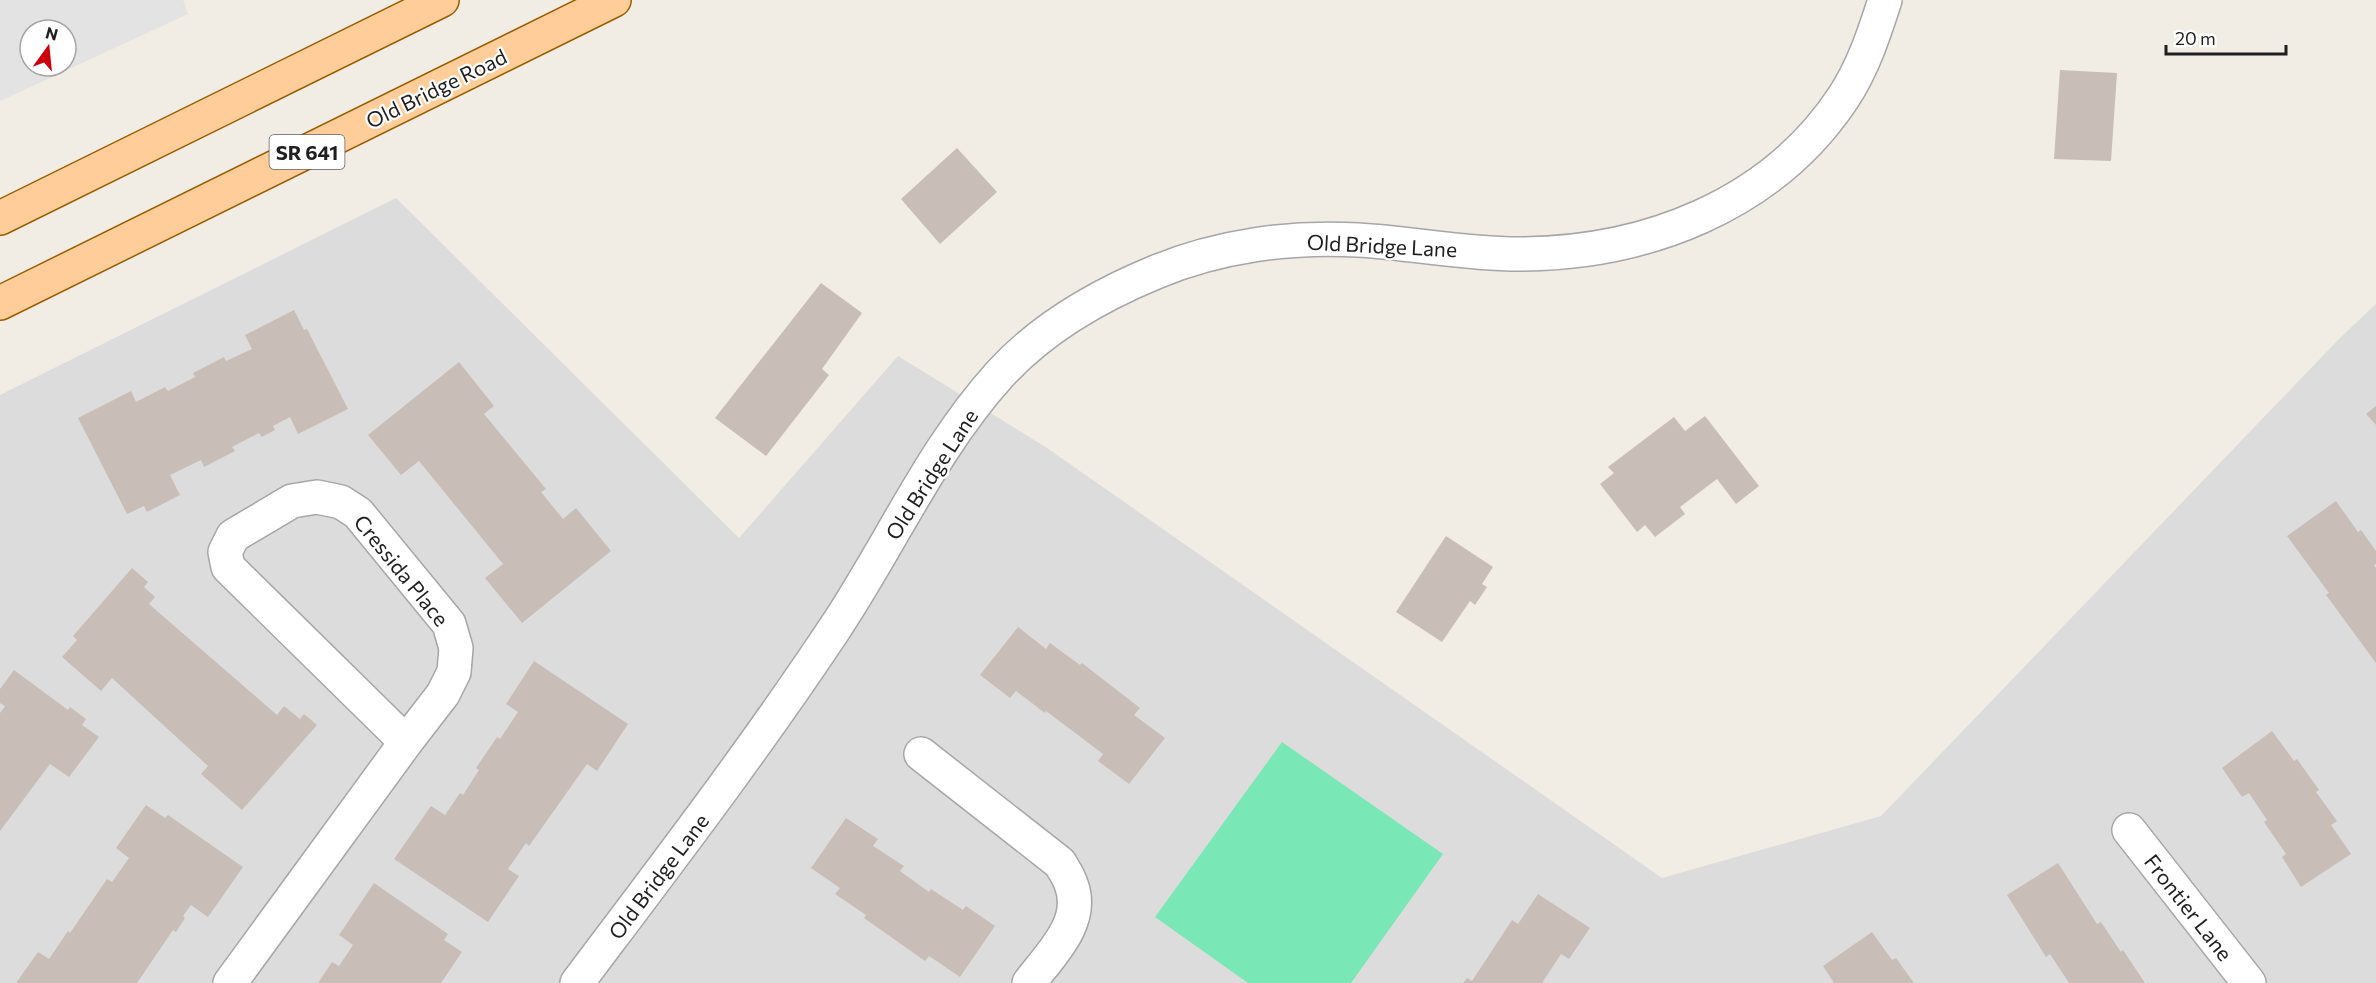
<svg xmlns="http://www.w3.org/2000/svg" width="2376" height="983" viewBox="0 0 2376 983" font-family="Commissioner,sans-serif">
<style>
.residential{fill:#dddcdc}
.pitch{fill:#7ae7b6}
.parking{fill:#e3e3e3;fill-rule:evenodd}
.building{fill:#c9bdb7}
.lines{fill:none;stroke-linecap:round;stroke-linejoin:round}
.minor-casing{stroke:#a6a6a6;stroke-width:36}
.major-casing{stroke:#995d00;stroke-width:36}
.minor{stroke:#fff;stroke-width:33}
.major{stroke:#ffcd9a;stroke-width:33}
.labels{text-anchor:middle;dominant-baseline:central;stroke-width:4.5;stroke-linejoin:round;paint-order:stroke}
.shield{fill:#fff;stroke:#626262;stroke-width:1.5}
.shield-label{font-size:20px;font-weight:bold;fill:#1f1f1f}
.street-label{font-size:21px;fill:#1f1f1f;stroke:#fff}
</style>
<rect width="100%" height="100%" fill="#f1ece4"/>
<!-- residential -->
<path class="residential" d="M396,198L739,538L898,356L1047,448L1662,878L1881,816L2339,339L2376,304V983H0V395Z"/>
<!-- pitch -->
<path class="pitch" d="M1282,742L1443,854L1351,983H1248L1155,917Z"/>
<!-- parking -->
<path class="parking" d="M0,0H183L188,14L0,101ZM30,30H66V66H30Z"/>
<!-- building -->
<path class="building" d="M2060,70L2117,73L2111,161L2054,159Z
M957,148L997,192L940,244L901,199Z
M821,283L862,313L822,369L829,375L766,456L715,418Z
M294,310L304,330L307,329L348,409L298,434L290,417L273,426L275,430L262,437L259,433L232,447L235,451L204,467L201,460L170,475L180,495L147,512L144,506L127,514L78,418L131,391L136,402L165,387L168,391L195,377L193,373L224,357L226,361L252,349L245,335Z
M459,362L494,406L484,414L546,489L541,492L563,519L576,508L611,551L522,623L485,578L503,564L419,461L401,475L368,435Z
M2376,406V425L2366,414Z
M1705,416L1759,486L1736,504L1717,479L1680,507L1685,514L1655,537L1645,525L1637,532L1600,484L1614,473L1608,467L1674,417L1685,431Z
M2336,501L2358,532L2361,530L2376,551V564L2374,565L2376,568V663L2326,595L2329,593L2287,536Z
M1446,536L1493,567L1482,584L1487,587L1475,605L1470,601L1442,642L1396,612Z
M132,568L148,582L144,587L155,597L149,604L277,715L284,706L300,719L304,714L317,725L242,810L201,774L208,766L112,678L101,691L62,657L77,640L73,636Z
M1018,627L1046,649L1050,643L1080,665L1082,663L1140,708L1134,715L1165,738L1129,784L1098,761L1103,754L1046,711L1045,713L1016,691L1010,698L980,675Z
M534,661L628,724L597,771L587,764L529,846L526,843L508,869L519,876L488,922L394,859L431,806L445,815L460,793L463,795L479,770L476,768L497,737L500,739L518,712L506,704Z
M14,670L68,710L70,707L86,719L82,725L99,737L69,777L50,764L0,831V713L5,706L0,703V689Z
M2272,731L2294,761L2297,759L2319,790L2316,792L2337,821L2331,825L2351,854L2301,887L2282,857L2286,854L2264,822L2267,820L2249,793L2242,797L2222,768Z
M146,805L165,818L168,815L243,867L208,917L191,905L183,916L185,918L176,932L173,930L137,983H16L38,952L49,959L68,931L70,933L107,879L112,882L129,858L116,848Z
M846,818L878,839L873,846L904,866L900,871L929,892L931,889L963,910L966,906L995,926L960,977L929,956L925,961L864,918L866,915L835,894L840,888L811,868Z
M2058,863L2097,924L2101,922L2121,952L2123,950L2145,983H2069L2050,954L2046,957L2007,895Z
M374,883L448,934L444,940L462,952L441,983H318L332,962L339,966L353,945L339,935Z
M1538,894L1590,928L1569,959L1561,954L1542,983H1463L1467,978L1472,981L1512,920L1518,924Z
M1872,932L1892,960L1896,958L1914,983H1834L1823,966Z"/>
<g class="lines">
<!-- minor casing -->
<g class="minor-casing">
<path id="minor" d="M317,497L341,502L358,513L449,624L456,648L454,672L443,694L406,742L228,567L225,552L233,536L292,501Z
M921,754L1060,863C1064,870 1069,877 1071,884C1086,922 1050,955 1029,983
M2129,830L2249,983
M230,983L406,742
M577,983C665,866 754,750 835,628C891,544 932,449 1000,374C1042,328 1100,295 1156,272C1218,246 1291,236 1358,240C1411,243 1465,254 1518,254C1645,254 1771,206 1843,98C1863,68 1874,34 1885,0"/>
</g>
<!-- major casing -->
<g class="major-casing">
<path id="major" d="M0,218L442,0
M0,303L614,0"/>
</g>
<!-- minor -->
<use href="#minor" class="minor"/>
<!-- major -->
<use href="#major" class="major"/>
</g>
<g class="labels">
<!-- shield labels -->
<rect class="shield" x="269.5" y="135" width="75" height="34" rx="4.5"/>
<g class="shield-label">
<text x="307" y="152">SR 641</text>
</g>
<!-- street labels -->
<g class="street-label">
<text transform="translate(436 88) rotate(-26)">Old Bridge Road</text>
<text transform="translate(1382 245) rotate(3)">Old Bridge Lane</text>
<text transform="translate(931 474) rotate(-57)">Old Bridge Lane</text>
<text transform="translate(402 570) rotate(51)">Cressida Place</text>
<text transform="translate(658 876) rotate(-53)">Old Bridge Lane</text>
<text transform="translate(2189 907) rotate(52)">Frontier Lane</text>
</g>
</g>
<!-- north arrow -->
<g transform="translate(48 48) rotate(15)"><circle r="28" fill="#ffffff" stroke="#a5a5a5" stroke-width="1.5"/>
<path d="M0-4.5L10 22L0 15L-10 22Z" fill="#cd000d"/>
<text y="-9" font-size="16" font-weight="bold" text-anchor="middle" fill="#1f1f1f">N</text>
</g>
<!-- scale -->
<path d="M2166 45v9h120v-9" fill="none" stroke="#1f1f1f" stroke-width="3"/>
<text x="2175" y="45" font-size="18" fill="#1f1f1f" stroke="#ffffff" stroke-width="4.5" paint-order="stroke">20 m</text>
</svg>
